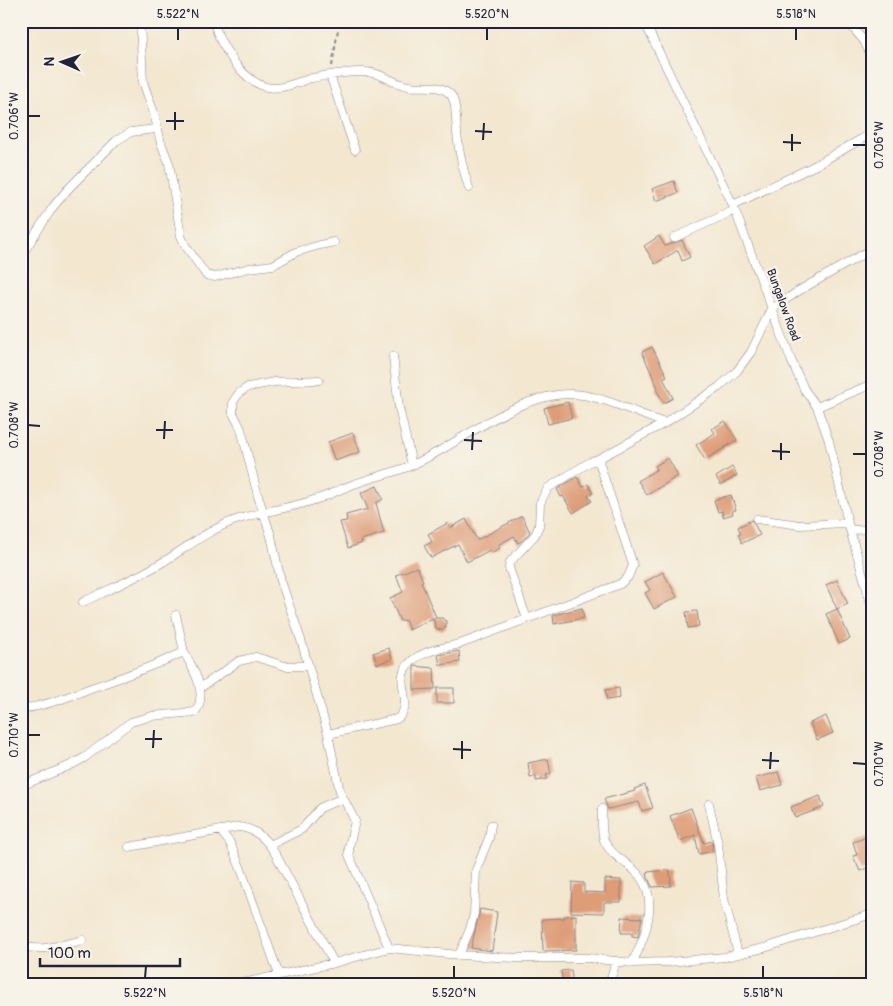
<svg xmlns="http://www.w3.org/2000/svg" width="893" height="1006" viewBox="0 0 893 1006" font-family="Pangolin,sans-serif">
<style>
.building{fill:#de9c77}
.lines{fill:none;stroke-linecap:round;stroke-linejoin:round}
.street-casing{stroke:#8a8486;stroke-width:9}
.path{stroke:#8a8486;stroke-width:2;stroke-dasharray:4 4;stroke-linecap:butt}
.street{stroke:#fff;stroke-width:8}
.ticks{fill:none;stroke:#22223b;stroke-width:2}
.labels{text-anchor:middle;dominant-baseline:central;stroke-width:5;stroke-linejoin:round;paint-order:stroke}
.street-label{font-size:12px;fill:#22223b;stroke:#f7f3e8}
.neatline{fill:none;stroke:#22223b;stroke-width:2}
.ticks-label{font-size:12px;text-anchor:middle;fill:#22223b}
</style>
<rect width="100%" height="100%" fill="#f7f3e8"/>
<filter id="ink" filterUnits="userSpaceOnUse"><feTurbulence type="fractalNoise" baseFrequency=".02" numOctaves="2"/><feDisplacementMap in="SourceGraphic" scale="10" xChannelSelector="R" yChannelSelector="G"/><feConvolveMatrix kernelMatrix="1 2 1 2 8 2 1 2 1" color-interpolation-filters="sRGB"/></filter>
<filter id="wash" filterUnits="userSpaceOnUse"><feTurbulence type="fractalNoise" baseFrequency=".0096" numOctaves="4" result="noise"/><feDisplacementMap in="SourceGraphic" scale="20" xChannelSelector="R" yChannelSelector="G"/><feGaussianBlur stdDeviation="1.12" result="paint"/><feColorMatrix in="noise" values="0 0 0 0 0 0 0 0 0 0 0 0 0 0 0 0 0 1.4 0 .05"/><feComposite in="paint" operator="in"/></filter>
<g filter="url(#wash)">
<rect width="100%" height="100%" fill="#f3e7d0"/>
<g id="blocks">
<!-- building -->
<path class="building" d="M674,181L678,193L656,201L652,189Z
M659,236L665,246L682,240L690,257L682,261L678,250L655,264L644,246Z
M652,347L667,376L663,378L673,398L664,403L656,389L658,388L642,352Z
M568,402L572,418L548,424L544,408Z
M725,421L737,440L705,460L696,445L715,433L712,429Z
M353,433L360,452L335,461L328,442Z
M668,458L678,476L647,495L638,481L657,469L655,466Z
M732,467L737,475L721,485L716,477Z
M577,477L583,487L588,484L593,493L588,496L592,501L573,513L563,496L561,497L557,489Z
M377,486L383,499L376,503L384,533L361,540L362,543L348,548L340,522L347,521L346,515L368,509L361,493Z
M731,495L736,510L732,511L733,514L723,517L722,511L718,512L714,500Z
M522,516L530,532L522,541L518,543L514,536L498,545L500,548L491,553L490,550L467,562L458,544L431,558L424,546L432,542L428,534L448,523L450,528L466,519L477,540Z
M752,520L760,535L742,543L738,534L741,533L738,527Z
M417,567L423,581L421,582L436,617L434,618H442L446,621V627L442,630L436,629L433,618L409,630L405,620L400,621L390,598L403,592L396,575Z
M663,572L677,597L654,609L645,593L650,590L645,582Z
M837,580L848,604L837,609L826,585Z
M582,608L584,618L554,624L553,615Z
M837,609L850,639L839,644L826,614Z
M697,611L699,626L688,628L686,612Z
M389,648L392,659L377,664L373,653Z
M459,651L460,662L440,665L438,655Z
M414,666L434,668L435,689L414,690Z
M437,688H454V703H437Z
M619,688L620,698L607,700L605,690Z
M826,716L833,733L817,740L810,723Z
M548,759L551,774L546,775L547,779L536,781V776L530,778L528,763Z
M778,772L782,785L760,791L756,778Z
M645,785L653,808L642,811L639,802L608,809L604,799L635,791L634,789Z
M820,796L824,807L795,818L791,807Z
M691,808L704,843L712,841L713,851L699,854L695,835L680,841L670,816Z
M870,836L872,842V866L860,871L853,856L857,855L853,842Z
M670,870L671,886L652,887L648,878L647,872Z
M605,879L621,880V902H604V913L571,912L572,882L584,883V892L605,893Z
M480,909L497,912L492,951L471,948Z
M576,915V950L543,951L542,919L564,918L565,916Z
M622,917L642,918L638,937L632,936V933H621Z
M571,970L573,985H563L561,971Z"/>
</g>
</g>
<g filter="url(#ink)">
<use href="#blocks" fill-opacity="0" stroke="#8a8486" stroke-width="1"/>
<g class="lines">
<!-- street casing -->
<g class="street-casing">
<path id="street" d="M140,21L143,82L154,113L161,143L169,163L181,236L185,245L206,275L215,277L249,268L273,265L296,252L320,245L334,242
M215,21C215,33 223,46 230,56C237,68 250,81 263,86C278,92 297,82 312,78C329,75 347,71 365,72C381,72 392,83 408,86C422,89 440,82 451,95C456,102 455,110 456,117C457,144 461,163 469,188
M644,21L733,205L792,362L804,389L817,407L829,441L848,523L872,607
M847,21L864,41L872,57
M330,75L355,150
M733,205L814,166L872,133
M674,238L735,210
M21,256L53,207L68,189L116,141L131,132L156,129
M393,356L399,408L412,465
M319,380L274,382L248,387L239,393L233,402V413L241,429L258,496L271,536L281,581L301,640L328,734L340,792L355,821L349,847V855L389,948
M817,407L872,384
M757,519L800,525L848,523
M851,530L872,529
M83,602C112,588 144,575 171,557C191,544 210,530 233,521C260,511 290,509 317,499C328,496 338,490 349,486C369,478 390,474 410,466C461,444 514,394 571,394C599,394 638,414 665,423
M176,615L184,652
M527,619L509,568L510,562L535,535L539,526L540,503L548,488L590,462L598,459
M200,688L239,661L256,657L285,666H308
M21,709C45,706 68,697 91,688C123,677 154,666 184,652C193,668 209,694 195,712L152,716L131,722L84,758L71,765L21,786
M328,734L397,719C415,704 396,686 405,669C415,651 443,648 460,644L620,584L628,577L633,565L598,459L665,423L719,387L737,371L751,352L772,309L800,290L872,249
M709,804L718,844L724,899L738,954
M602,809C602,819 601,830 604,840C609,853 624,861 634,870C661,894 647,935 632,963
M220,830L230,843L241,869L279,975
M270,845L302,829L320,808L343,798
M129,847L238,827C256,828 267,840 276,855L334,963
M21,944C35,954 67,944 83,940
M459,955L470,929L474,914L476,870L489,838L491,825
M234,985L334,963L389,948L459,955L517,958H589L632,963L668,962L725,957L764,948L872,914
M610,985V981L616,961"/>
</g>
<!-- path -->
<path class="path" d="M332,66L338,30L337,21"/>
<!-- street -->
<use href="#street" class="street"/>
</g>
</g>
<!-- ticks -->
<path class="ticks" d="M178,40V28M487,40V28M796,40V28M28,116H40M166,121H184M175,130V112M475,131L492,132M483,140L484,123M783,142L801,143M853,145H866M792,151V134M28,425L40,426M156,430H173M164,439L165,421M464,440L482,441M472,450L473,432M772,451L790,452M853,454H866M781,460V443M28,735H40M145,739H162M153,748L154,730M453,749L471,750M462,759V741M762,760L779,761M853,763L866,764M770,769L771,752M145,978L146,966M454,978V966M763,978V966"/>
<g class="labels">
<!-- street labels -->
<g class="street-label">
<text transform="translate(783 305) rotate(70)">Bungalow Road</text>
</g>
</g>
<!-- margin -->
<rect width="893" height="1006" fill="none" stroke="#f7f3e8" stroke-width="55"/>
<!-- north arrow -->
<g transform="translate(62 62) rotate(272)" stroke="#f7f3e8" stroke-width="4" paint-order="stroke">
<path d="M0-4L9 19L0 12L-9 19Z" fill="#22223b"/>
<text y="-8" font-size="14" font-weight="bold" text-anchor="middle" fill="#22223b">N</text>
</g>
<!-- scale -->
<path d="M40 958v8h140v-8" fill="none" stroke="#22223b" stroke-width="2.5"/>
<text x="48" y="958" font-size="15" fill="#22223b" stroke="#f7f3e8" stroke-width="4" paint-order="stroke">100 m</text>
<rect x="28" y="28" width="838" height="950" class="neatline"/>
<g class="ticks-label">
<text x="178" y="18">5.522°N</text>
<text x="487" y="18">5.520°N</text>
<text x="796" y="18">5.518°N</text>
<text transform="translate(14 116) rotate(-90)" y="4">0.706°W</text>
<text transform="translate(879 145) rotate(-90)" y="4">0.706°W</text>
<text transform="translate(14 425) rotate(-90)" y="4">0.708°W</text>
<text transform="translate(879 454) rotate(-90)" y="4">0.708°W</text>
<text transform="translate(14 735) rotate(-90)" y="4">0.710°W</text>
<text transform="translate(879 764) rotate(-90)" y="4">0.710°W</text>
<text x="145" y="997">5.522°N</text>
<text x="454" y="997">5.520°N</text>
<text x="763" y="997">5.518°N</text>
</g>
</svg>
